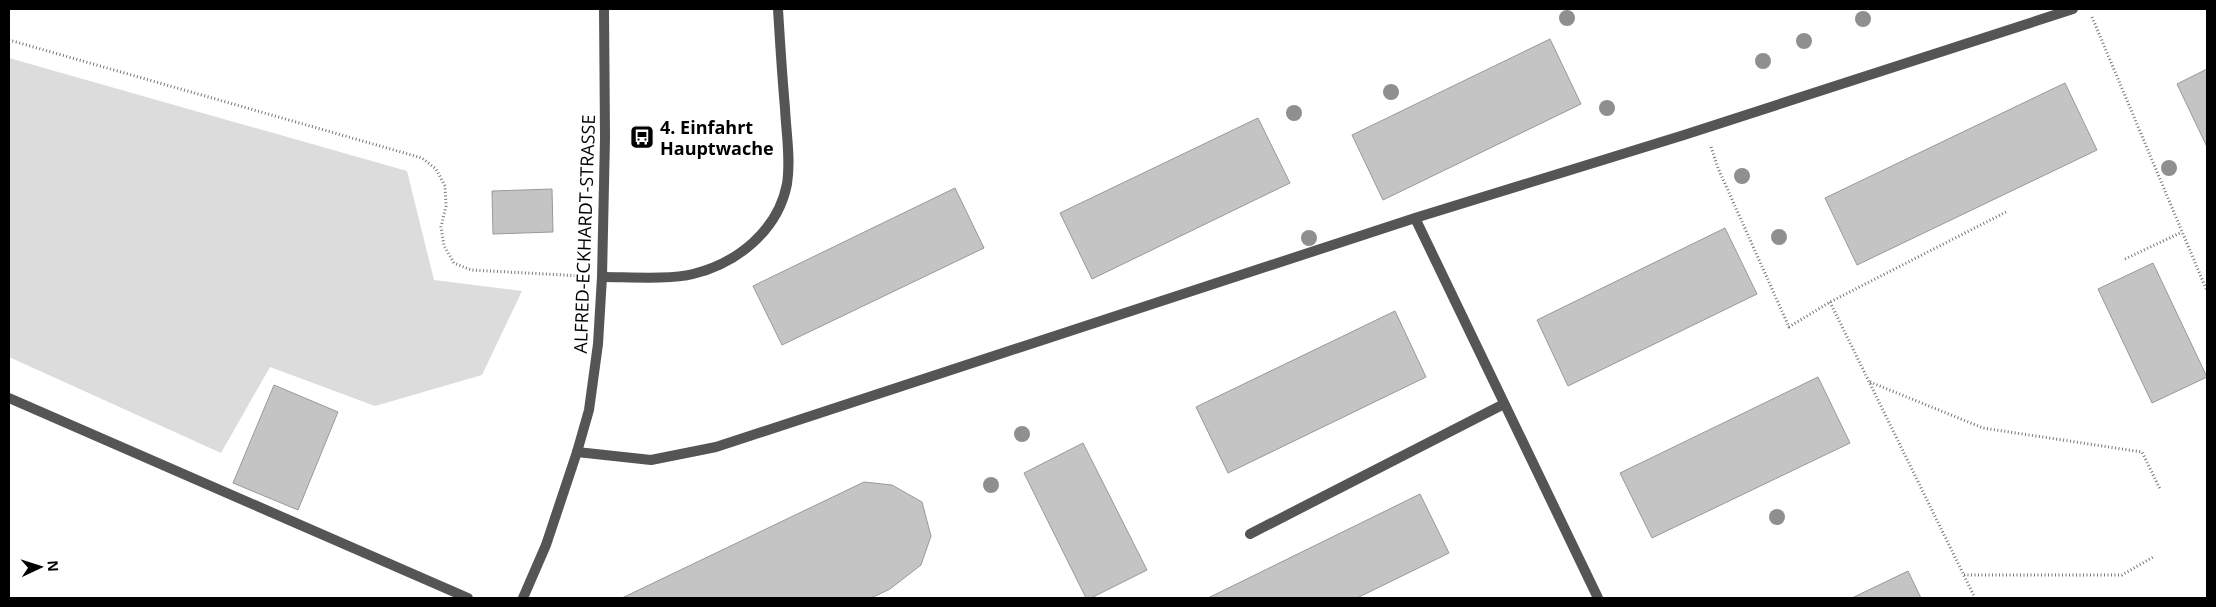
<svg xmlns="http://www.w3.org/2000/svg" width="2216" height="607" viewBox="0 0 2216 607" font-family="'Open Sans',sans-serif">
<style>
.green{fill:#dcdcdc}
.building{fill:#c4c4c4;stroke:#999}
.lines{fill:none;stroke-linecap:round;stroke-linejoin:round}
.path{stroke:#777;stroke-width:3;stroke-dasharray:1 2.5;stroke-linecap:butt}
.lane{stroke:#555;stroke-width:10}
.street{stroke:#555;stroke-width:10}
.tree{fill:#8f8f8f}
.labels{text-anchor:middle;dominant-baseline:central;stroke-width:4.5;stroke-linejoin:round;paint-order:stroke}
.poi-label{font-size:18px;font-weight:bold;fill:#000;stroke:#fff;text-anchor:start}
.street-label{font-size:18px;fill:#000;stroke:#fff}
</style>
<rect width="100%" height="100%" fill="#fff"/>
<!-- green -->
<path class="green" d="M9,58L407,171L434,280L522,291L482,375L375,406L270,367L221,453L9,357Z"/>
<!-- building -->
<path class="building" d="M1550,39L1581,104L1383,200L1352,135Z
M2207,69V147L2177,84Z
M2065,83L2097,150L1857,265L1825,198Z
M1258,118L1290,183L1092,279L1060,213Z
M955,188L984,248L782,345L753,286Z
M552,189L553,232L493,234L492,191Z
M1725,228L1757,294L1568,386L1537,320Z
M2153,263L2207,377L2152,403L2098,289Z
M1395,311L1426,377L1228,473L1196,407Z
M1818,377L1850,443L1652,538L1620,473Z
M274,385L338,412L298,510L233,483Z
M1083,443L1147,570L1091,598H1086L1024,473Z
M864,482L892,485L922,502L931,536L921,565L890,589L871,598H622Z
M1420,494L1449,553L1357,598H1208Z
M1908,571L1921,598H1852Z"/>
<g class="lines">
<!-- path -->
<path class="path" d="M2092,17L2207,291
M9,40L422,158L436,169L445,186L446,206L441,227L444,246L454,263L471,270L582,276
M1711,147L1718,168L1789,327L1830,302L2006,212
M2125,259L2182,232
M1830,302L1975,598
M1870,382L1983,428L2142,452L2160,489
M1964,575H2122L2155,556"/>
<!-- lane -->
<path class="lane" d="M1415,218L1598,598
M602,277C628,277 670,280 693,274C738,263 778,230 787,184C791,159 786,132 785,108C782,75 780,42 778,9
M9,398L468,598
M577,452L651,460L716,447L1415,218L1684,135L2073,9
M1250,534L1504,404"/>
<!-- street -->
<path class="street" d="M523,598L546,545L577,452L589,410L598,344L602,277L605,138L604,9"/>
</g>
<!-- trees -->
<g class="tree">
<circle cx="1567" cy="18" r="8"/>
<circle cx="1863" cy="19" r="8"/>
<circle cx="1804" cy="41" r="8"/>
<circle cx="1763" cy="61" r="8"/>
<circle cx="1391" cy="92" r="8"/>
<circle cx="1607" cy="108" r="8"/>
<circle cx="1294" cy="113" r="8"/>
<circle cx="2169" cy="168" r="8"/>
<circle cx="1742" cy="176" r="8"/>
<circle cx="1779" cy="237" r="8"/>
<circle cx="1309" cy="238" r="8"/>
<circle cx="1022" cy="434" r="8"/>
<circle cx="991" cy="485" r="8"/>
<circle cx="1777" cy="517" r="8"/>
</g>
<!-- icons -->
<defs>
<g id="bus-square" transform="scale(1.25)"><rect x="-9" y="-9" width="18" height="18" rx="4" fill="#000" stroke="#fff"/><path d="M-5-6H5V4H4V6H2V4H-2V6H-4V4H-5ZM-3.5-4V0h7V-4ZM-3.5 1.2v1.5H-2V1.2ZM2 1.2v1.5H3.5V1.2Z" fill="#fff"/></g>
</defs>
<g fill-rule="evenodd">
<use href="#bus-square" x="642" y="137"/>
</g>
<g class="labels">
<!-- poi labels -->
<g class="poi-label">
<text x="660" y="127">4. Einfahrt<tspan x="660" dy="21">Hauptwache</tspan></text>
</g>
<!-- street labels -->
<g class="street-label">
<text transform="translate(584 234) rotate(-88)">ALFRED-ECKHARDT-STRASSE</text>
</g>
</g>
<!-- border -->
<rect width="2216" height="607" fill="none" stroke="#000000" stroke-width="20"/>
<!-- north arrow -->
<g transform="translate(40 567) rotate(86)" stroke="#ffffff" stroke-width="4" paint-order="stroke">
<path d="M0-4L9 19L0 12L-9 19Z" fill="#000000"/>
<text y="-8" font-size="14" font-weight="bold" text-anchor="middle" fill="#000000">N</text>
</g>
</svg>
